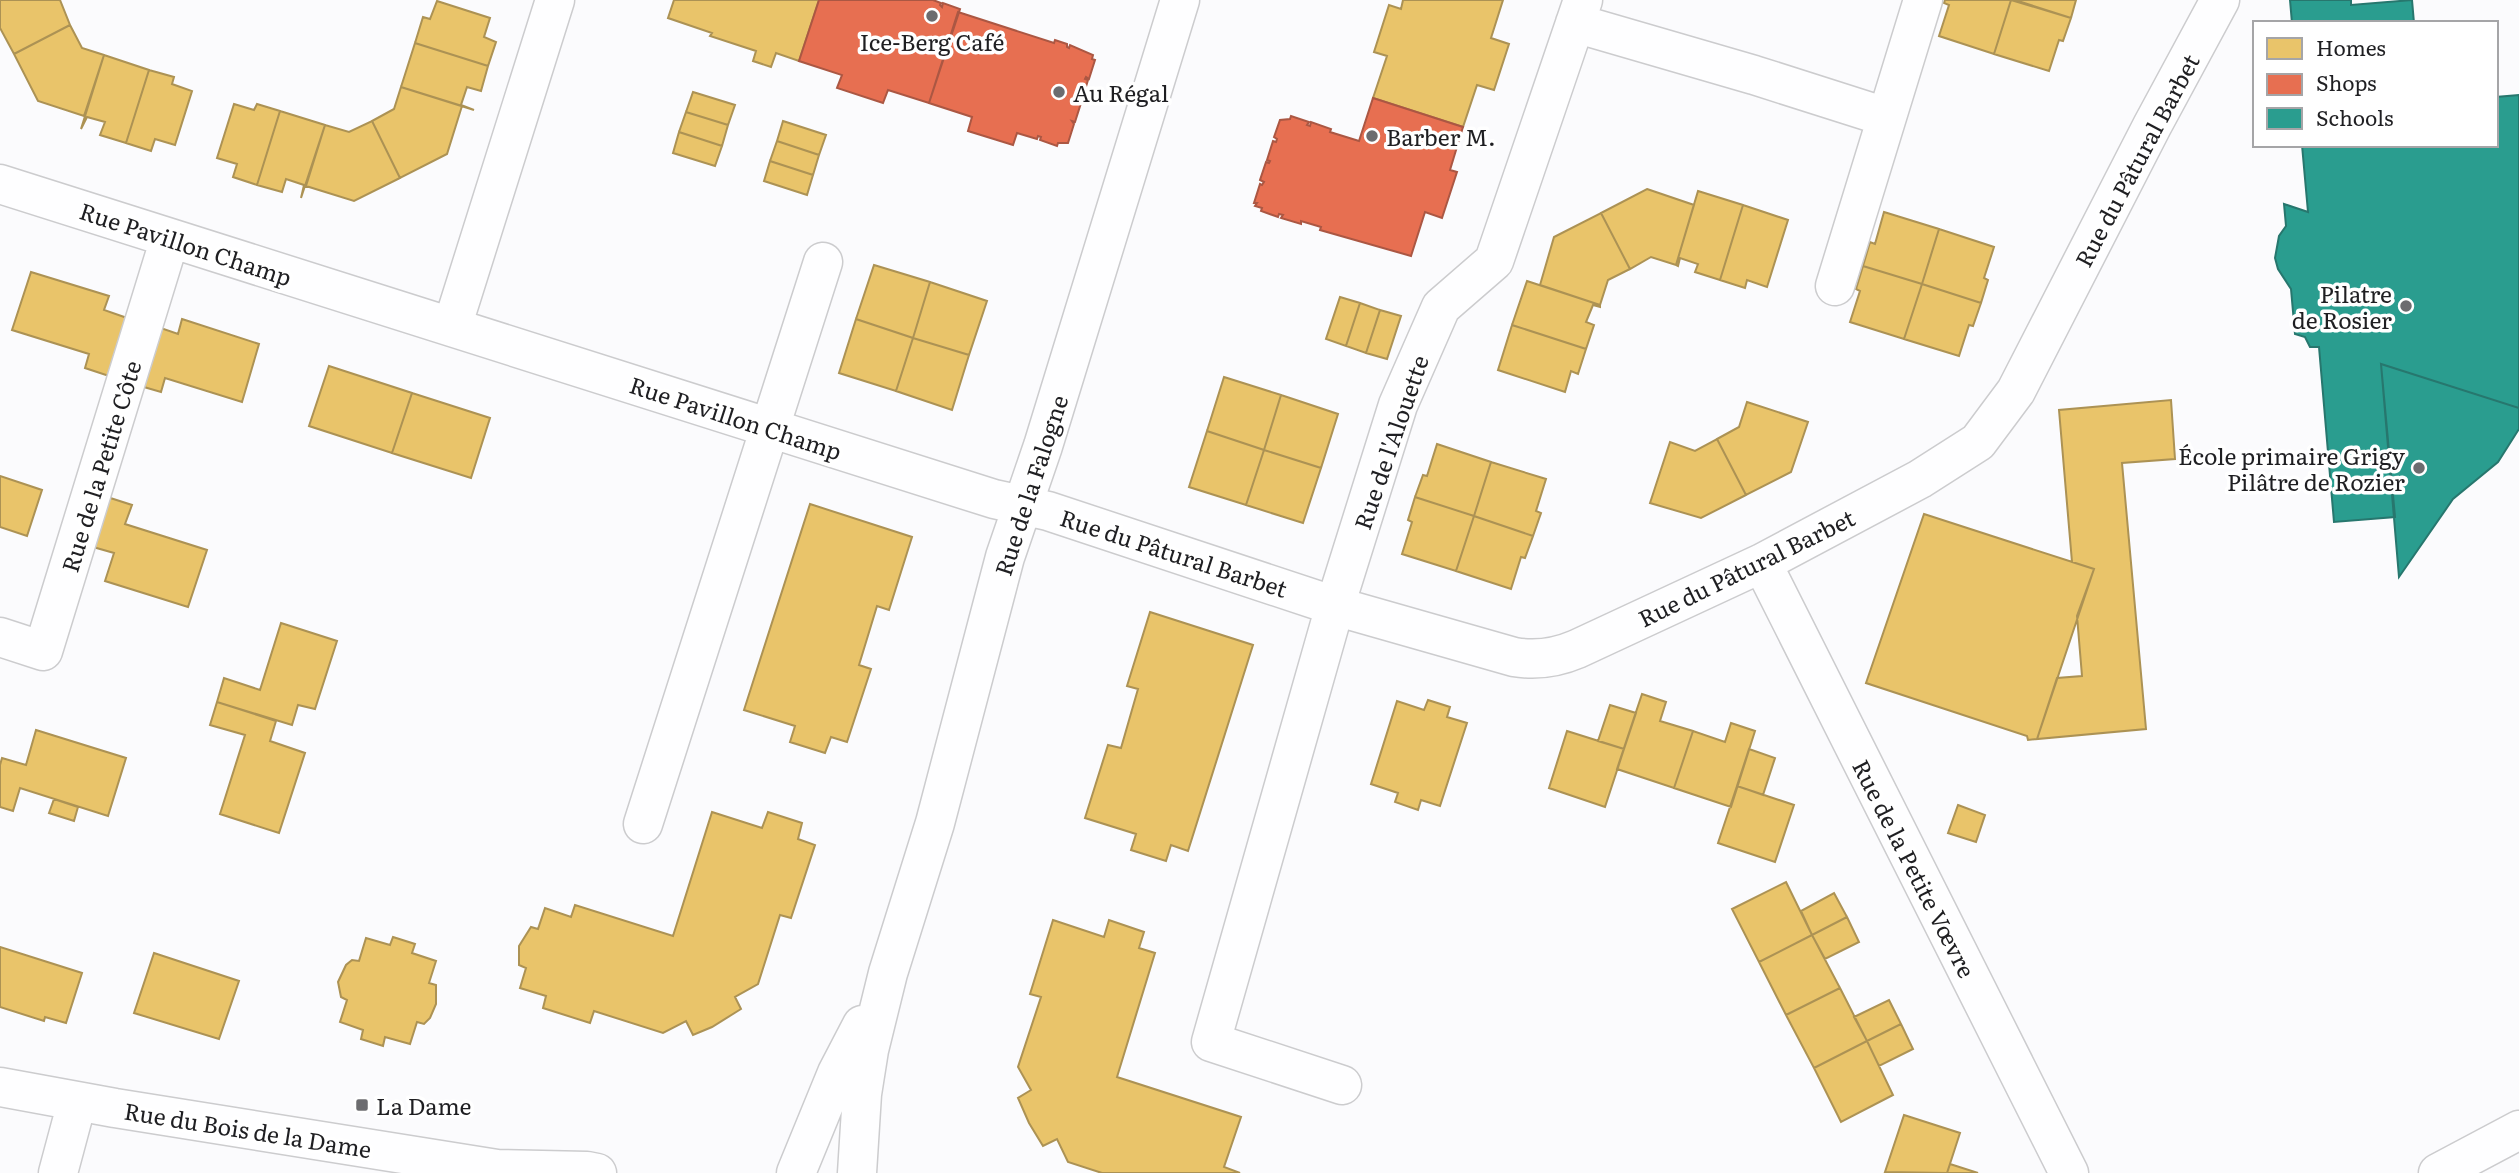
<svg xmlns="http://www.w3.org/2000/svg" width="2519" height="1173" viewBox="0 0 2519 1173" font-family="Literata,serif">
<style>
.homes{fill:#e9c46a;stroke:#ac9254;stroke-width:2}
.shops{fill:#e76f51;stroke:#ab5743;stroke-width:2}
.schools{fill:#2a9d8f;stroke:#27776e;stroke-width:2}
.lines{fill:none;stroke-linecap:round;stroke-linejoin:round}
.minor-casing{stroke:#ccccce;stroke-width:41}
.minor{stroke:#fefeff;stroke-width:38}
.poi-dot{fill:#6c6c6f;stroke:#fff;stroke-width:2.5}
.labels{text-anchor:middle;dominant-baseline:central;stroke-width:7;stroke-linejoin:round;paint-order:stroke}
.poi-label{font-size:23px;fill:#1f1f22;stroke:#fff;text-anchor:start}
.street-label{font-size:23px;fill:#1f1f22;stroke:#fff}
</style>
<rect width="100%" height="100%" fill="#fbfbfd"/>
<!-- homes -->
<path class="homes" d="M0,0H60L70,25L14,54L0,28Z
M674,0H819L799,61L776,53L771,67L753,61L756,51L710,36L712,33L668,18Z
M1403,0H1503L1491,38L1509,44L1494,90L1477,85L1463,127L1373,98L1387,56L1374,52L1389,5L1401,9Z
M1945,0H2011L1994,54L1939,36L1949,5L1944,3Z
M2011,0L2071,18L2063,41L2059,40L2049,71L1994,54Z
M2015,0H2076L2071,18Z
M437,1L490,18L484,37L496,42L488,66L415,43L423,17L430,19Z
M70,25L82,48L104,55L84,116L38,101L14,54Z
M415,43L488,66L481,91L467,87L461,105L474,110L401,87Z
M104,55L149,70L126,143L100,135L105,122L87,117L81,129Z
M149,70L174,77L172,84L192,91L175,145L155,139L151,151L126,143Z
M401,87L462,106L447,154L400,178L372,121L394,109Z
M693,92L735,105L728,125L686,112Z
M234,104L254,110L257,104L280,111L257,185L233,177L237,164L217,158Z
M280,111L325,125L301,198L304,185L286,179L282,192L257,185Z
M686,112L728,125L722,146L679,132Z
M372,121L400,178L354,201L306,186L325,125L349,132Z
M783,121L826,135L819,155L777,141Z
M679,132L722,146L715,166L673,153Z
M777,141L819,155L813,175L770,161Z
M770,161L813,175L807,195L764,181Z
M1647,189L1694,205L1676,265L1651,257L1630,269L1601,213Z
M1698,191L1743,205L1720,280L1695,272L1698,264L1680,258L1678,266L1676,265Z
M1743,205L1788,220L1767,287L1747,280L1745,288L1720,280Z
M1884,212L1939,229L1922,284L1863,266L1870,242L1875,244Z
M1601,213L1630,269L1608,280L1600,305L1540,285L1554,237Z
M1939,229L1994,247L1984,278L1988,280L1981,303L1922,284Z
M874,265L930,282L913,338L856,319Z
M1863,266L1922,284L1904,339L1850,322L1860,291L1856,289Z
M31,272L109,296L104,310L127,318L109,376L85,368L89,354L12,330Z
M1527,281L1600,305V307L1593,305L1586,322L1594,325L1586,349L1512,325Z
M930,282L987,301L969,355L913,338Z
M1922,284L1981,303L1973,326L1969,325L1959,356L1904,339Z
M1340,297L1360,303L1346,346L1326,339Z
M1360,303L1380,310L1366,353L1346,346Z
M1380,310L1401,316L1387,359L1366,353Z
M182,319L259,344L242,402L165,378L161,392L137,385L155,326L178,334Z
M856,319L913,338L896,391L839,373Z
M1512,325L1586,349L1578,374L1571,371L1565,392L1498,370Z
M913,338L969,355L952,410L896,391Z
M329,366L412,393L392,453L309,426Z
M1224,377L1281,395L1264,450L1207,431Z
M412,393L490,418L471,478L392,453Z
M1281,395L1338,414L1321,468L1264,450Z
M2171,400L2175,459L2122,463L2146,729L2037,739L2057,678L2082,676L2077,616L2094,569L2072,562L2059,410Z
M1747,402L1808,422L1791,472L1746,495L1717,439L1739,427Z
M1207,431L1264,450L1246,505L1189,487Z
M1717,439L1746,495L1701,518L1650,503L1670,442L1695,451Z
M1437,444L1491,462L1474,516L1415,497L1423,475L1427,476Z
M1264,450L1321,468L1303,523L1246,505Z
M1491,462L1546,479L1536,511L1541,513L1533,536L1474,516Z
M0,476L42,490L27,536L0,527Z
M101,495L132,505L125,524L207,550L188,607L105,581L114,553L86,545Z
M1415,497L1474,516L1456,571L1402,554L1412,522L1408,520Z
M810,504L912,537L889,610L877,606L859,665L871,669L847,742L831,737L825,753L790,742L795,726L744,710Z
M1924,514L2094,569L2037,739L2028,740L2027,736L1866,683Z
M1474,516L1533,536L1525,558L1521,557L1511,589L1456,571Z
M1150,612L1253,645L1188,851L1171,845L1166,861L1131,850L1136,834L1085,818L1108,745L1121,748L1138,689L1127,686Z
M281,623L337,641L315,709L298,705L292,725L217,702L224,678L260,690Z
M1642,694L1666,702L1660,721L1693,731L1674,788L1617,769Z
M1428,700L1450,707L1447,717L1467,723L1440,806L1421,800L1418,810L1395,802L1398,793L1371,784L1397,701L1424,710Z
M217,702L276,721L270,741L305,753L279,833L220,814L245,735L210,725Z
M1610,705L1636,713L1624,749L1598,741Z
M1731,723L1755,731L1731,807L1674,788L1693,731L1725,742Z
M36,730L126,758L108,816L20,788L13,811L0,807V765L2,758L26,765Z
M1567,731L1624,749L1605,807L1549,788Z
M1749,749L1775,758L1763,795L1737,786Z
M1737,786L1794,805L1775,862L1718,843Z
M54,799L78,807L74,821L49,813Z
M1958,805L1985,815L1976,842L1948,833Z
M712,812L762,828L768,812L802,823L798,839L815,845L791,918L780,915L758,984L735,997L741,1009L712,1027L693,1035L686,1021L663,1033L594,1011L590,1023L543,1008L546,996L520,988L526,968L519,965V946L531,927L538,929L545,908L571,917L575,905L673,936Z
M1786,882L1812,935L1759,962L1732,909Z
M1834,893L1847,917L1812,935L1801,911Z
M1847,917L1859,942L1825,959L1812,935Z
M1053,920L1104,937L1109,920L1144,932L1139,948L1155,953L1117,1077L1241,1117L1224,1167L1240,1173H1102L1068,1162L1057,1139L1043,1146L1029,1123L1018,1098L1031,1090L1018,1067L1041,997L1030,994Z
M1812,935L1840,988L1786,1015L1759,962Z
M393,937L415,944L412,953L436,961L429,983L436,985V1004L430,1018L424,1024L417,1022L410,1044L385,1037L383,1046L361,1039L363,1030L340,1022L347,1000L341,997L338,982L346,965L352,960L359,961L366,938L390,945Z
M0,947L82,973L66,1023L45,1017L44,1021L0,1007Z
M154,953L239,981L219,1039L134,1013Z
M1840,988L1867,1041L1814,1068L1786,1015Z
M1889,1000L1901,1024L1867,1041L1854,1017Z
M1901,1024L1913,1049L1879,1066L1867,1041Z
M1867,1041L1893,1095L1841,1122L1814,1068Z
M1904,1115L1960,1133L1947,1173L1885,1172Z
M1950,1164L1978,1173H1947Z"/>
<!-- shops -->
<path class="shops" d="M819,0H933L941,3L940,5L942,7L943,3L960,9L929,103L888,90L883,103L837,88L842,75L799,61Z
M958,12L1054,43L1055,40L1067,44V47L1069,48L1070,45L1093,55L1092,59L1095,60L1089,79L1086,77L1085,79L1088,80L1082,100L1079,99L1081,103L1075,122L1072,121L1074,124L1068,143H1058L1057,146L1040,140L1041,137L1038,136L1037,139L1017,133L1013,145L968,131L972,117L929,103Z
M1373,98L1463,127L1450,170L1457,172L1442,218L1425,212L1411,256L1320,230L1321,227L1301,221V224L1281,218L1283,215L1279,214L1278,217L1261,211L1262,208L1255,206L1257,203H1254L1260,184L1262,185L1264,182L1260,180L1266,162L1269,163L1270,161L1267,160L1273,141L1276,142L1277,139L1274,137L1280,120L1290,119L1291,116L1309,122L1307,125L1310,126L1311,122L1331,129L1330,132L1359,141Z"/>
<!-- schools -->
<path class="schools" d="M2290,0H2351V5L2412,0L2414,23H2292Z
M2519,95V408L2381,364L2395,517L2334,522L2319,347H2310L2305,337L2295,334L2291,289L2278,269L2275,258L2279,236L2286,226L2284,204L2308,212L2302,145H2496V97Z
M2381,364L2519,408V429L2498,462L2453,499L2399,577Z"/>
<g class="lines">
<!-- minor casing -->
<g class="minor-casing">
<path id="minor" d="M1575,23L1754,75L1886,117
M0,184L994,499L1048,511L1335,606L1514,657C1537,661 1556,658 1577,649L1762,563L1920,479L1978,442L2016,391L2152,126L2220,0
M1835,286L1923,0
M452,327L555,0
M1762,563L2069,1173
M0,637L43,651L170,238
M643,824L823,262
M1342,1085L1211,1042L1335,606L1398,405L1441,307L1494,261L1583,0
M0,1087L115,1108L497,1169L587,1171L597,1173
M58,1173L77,1102
M796,1173L837,1073L862,1025
M857,1173L862,1094L869,1050L888,973L935,823L1005,557L1043,446L1180,0
M2438,1173L2519,1130"/>
</g>
<!-- minor -->
<use href="#minor" class="minor"/>
</g>
<!-- markers -->
<g class="poi-dot">
<circle cx="932" cy="16" r="7"/>
<circle cx="1059" cy="92" r="7"/>
<circle cx="1372" cy="136" r="7"/>
<circle cx="2406" cy="306" r="7"/>
<circle cx="2419" cy="468" r="7"/>
<rect x="355" y="1098" width="14" height="14" rx="3.5"/>
</g>
<g class="labels">
<!-- poi labels -->
<g class="poi-label">
<text x="932" y="41" text-anchor="middle">Ice-Berg Café</text>
<text x="1073" y="92">Au Régal</text>
<text x="1386" y="136">Barber M.</text>
<text x="2392" y="293" text-anchor="end">Pilatre<tspan x="2392" dy="26">de Rosier</tspan></text>
<text x="2405" y="455" text-anchor="end">École primaire Grigy<tspan x="2405" dy="26">Pilâtre de Rozier</tspan></text>
<text x="376" y="1105">La Dame</text>
</g>
<!-- street labels -->
<g class="street-label">
<text transform="translate(2136 160) rotate(-62)">Rue du Pâtural Barbet</text>
<text transform="translate(186 243) rotate(18)">Rue Pavillon Champ</text>
<text transform="translate(736 417) rotate(18)">Rue Pavillon Champ</text>
<text transform="translate(1390 442) rotate(-71)">Rue de l'Alouette</text>
<text transform="translate(100 466) rotate(-73)">Rue de la Petite Côte</text>
<text transform="translate(1030 485) rotate(-72)">Rue de la Falogne</text>
<text transform="translate(1174 552) rotate(18)">Rue du Pâtural Barbet</text>
<text transform="translate(1746 567) rotate(-26)">Rue du Pâtural Barbet</text>
<text transform="translate(1915 868) rotate(63)">Rue de la Petite Vœvre</text>
<text transform="translate(248 1129) rotate(9)">Rue du Bois de la Dame</text>
</g>
</g>
<!-- legend -->
<rect x="2253" y="21" width="245" height="126" fill="#ffffff" stroke="#a5a5a7" stroke-width="2"/>
<rect x="2267" y="38" width="35" height="21" fill="#e9c46a" stroke="#a5a5a7" stroke-width="2"/>
<text x="2316" y="56" font-size="21" fill="#1f1f22">Homes</text>
<rect x="2267" y="74" width="35" height="21" fill="#e76f51" stroke="#a5a5a7" stroke-width="2"/>
<text x="2316" y="91" font-size="21" fill="#1f1f22">Shops</text>
<rect x="2267" y="108" width="35" height="21" fill="#2a9d8f" stroke="#a5a5a7" stroke-width="2"/>
<text x="2316" y="126" font-size="21" fill="#1f1f22">Schools</text>
</svg>
